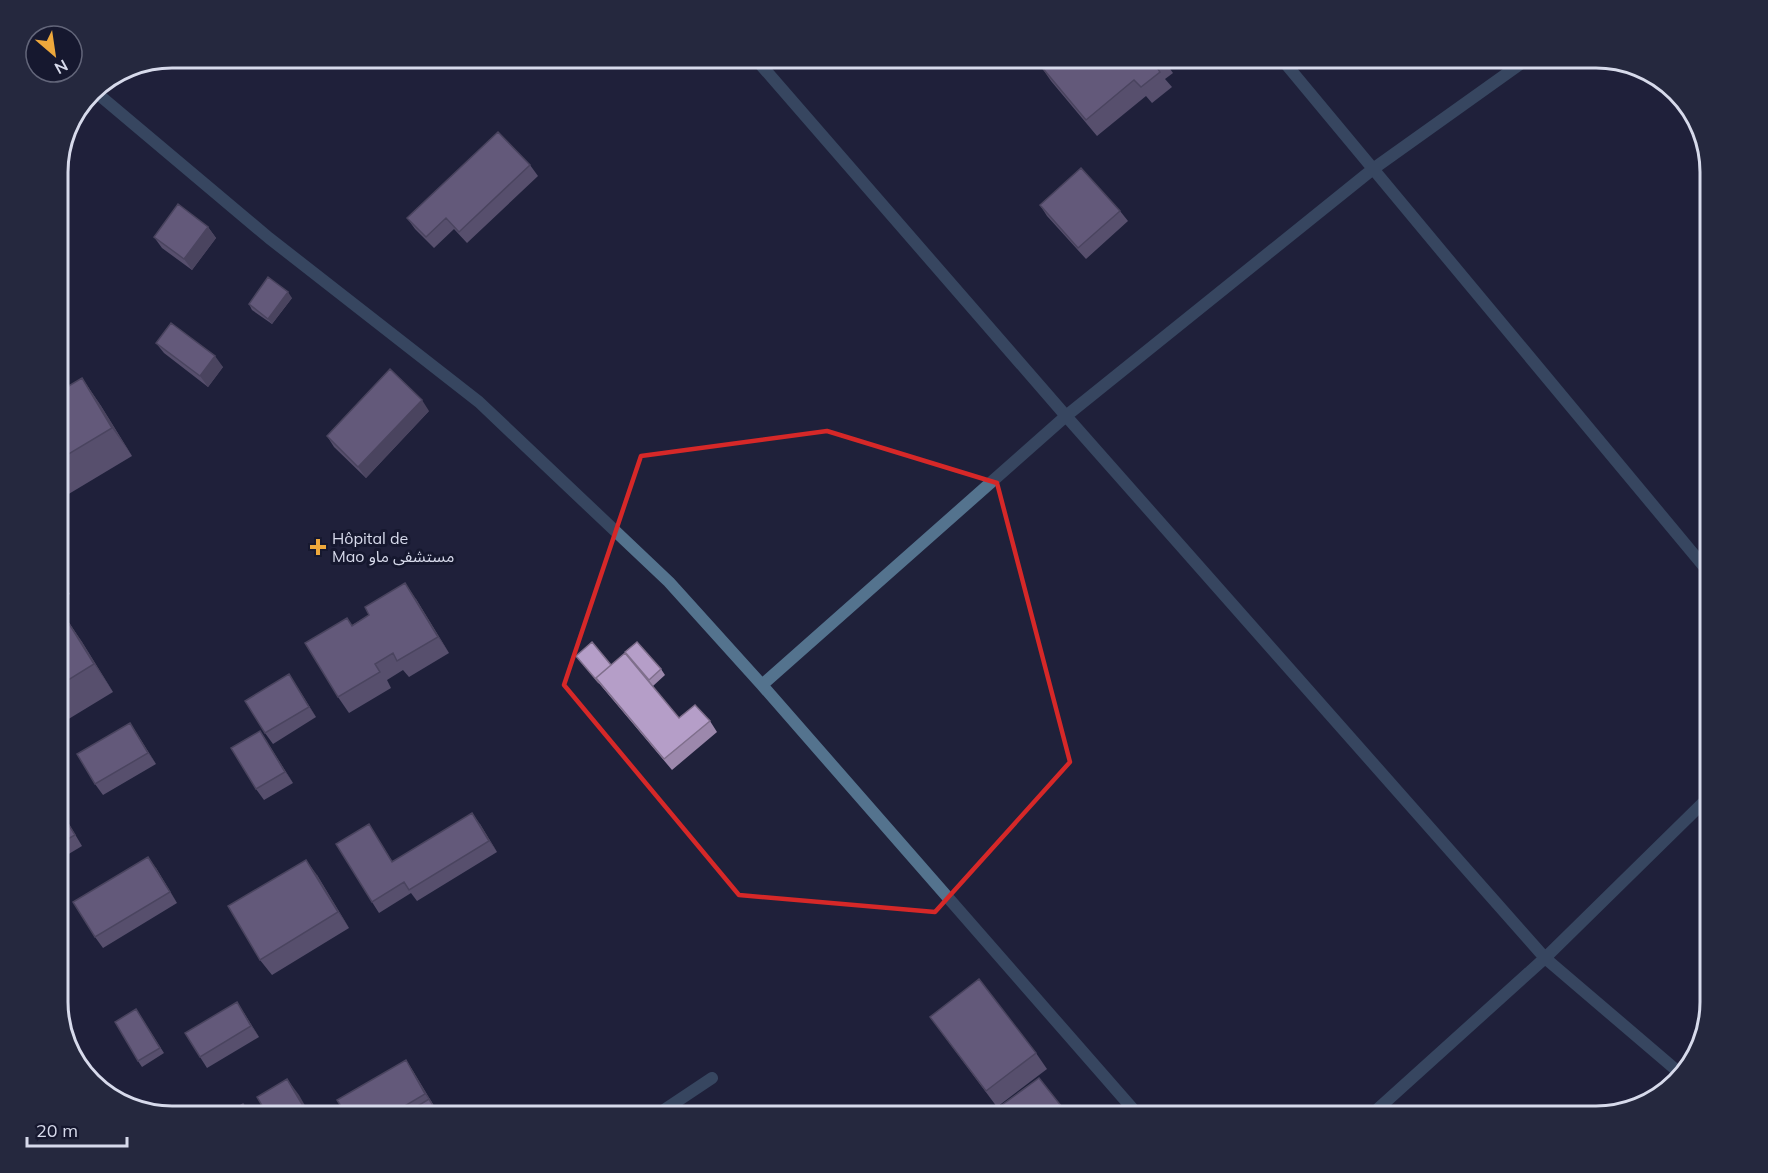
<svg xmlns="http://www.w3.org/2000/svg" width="1768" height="1173" viewBox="0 0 1768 1173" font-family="Mulish,'Noto Sans Arabic',sans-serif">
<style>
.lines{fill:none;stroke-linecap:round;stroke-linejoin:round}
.minor{stroke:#54738e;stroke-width:12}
.wall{fill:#9c88ac}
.shaded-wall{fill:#7f6f8c}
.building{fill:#b59ec8;stroke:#7f6f8c;stroke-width:1.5}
.marked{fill:none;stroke:#d62828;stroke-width:4.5;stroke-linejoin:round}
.poi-dot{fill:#eea83c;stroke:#16182f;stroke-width:2}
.labels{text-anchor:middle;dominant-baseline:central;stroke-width:6;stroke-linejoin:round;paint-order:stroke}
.poi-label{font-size:16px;fill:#d7daeb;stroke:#16182f;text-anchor:start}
.rim{fill:none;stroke:#d7daeb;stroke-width:3}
</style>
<rect width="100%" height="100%" fill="#1f213a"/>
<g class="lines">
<!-- minor -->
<path class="minor" d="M754,57L1066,416L1545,958L1682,1075
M1280,57L1711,575
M92,89L269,238L479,402L669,582L762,685L1139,1116
M762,685L1066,416L1373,169L1530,57
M655,1116L712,1078
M1370,1116L1545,958L1711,795"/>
</g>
<!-- wall -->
<path class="wall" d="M1049,57H1165L1163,59L1173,73L1165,79L1172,87L1152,103L1146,96L1097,136L1051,81L1040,65Z
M530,165L538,176L467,243L454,229L434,248L415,229L407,218Z
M1040,205L1120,211L1128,221L1086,259L1047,216Z
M208,227L216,238L192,270L162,248L154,237Z
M292,298L272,324L252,310L249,304Z
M156,343L223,367L208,387L164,353Z
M82,378L101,406L132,456L57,501V393Z
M429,411L366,478L334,447L327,436Z
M57,573L70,594L57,602Z
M416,599L449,653L409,677L403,670L387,680L391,688L349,713L338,697L352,625L369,615Z
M63,614L82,642L113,692L57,726V618Z
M625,652L661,669L665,675L653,686Z
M576,656L611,665L679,718L710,721L717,732L672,770Z
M289,674L316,717L273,744L265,733Z
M130,723L156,764L103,795L95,784Z
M260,731L293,783L264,800L256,789Z
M57,804L82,846L57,861Z
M369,824L392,861L480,824L497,852L417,901L411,893L379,913L372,902Z
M156,868L177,903L103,948L95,937Z
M317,875L349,928L272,975L260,960Z
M244,1013L259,1037L207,1068L200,1057Z
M140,1015L164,1053L142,1067L138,1061Z
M930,1017L1036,1053L1047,1069L997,1107Z
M406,1060L413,1071L440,1116H347Z"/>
<!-- shaded-wall -->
<path class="shaded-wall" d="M208,227L216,238L192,270L184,259Z
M288,292L292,298L272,324L268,319Z
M215,356L223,367L208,387L200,376Z
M82,378L101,406L132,456L112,428Z
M422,400L429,411L366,478L358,467Z
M57,573L70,594L57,576Z
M405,583L416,599L449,653L438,637Z
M63,614L82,642L113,692L94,664Z
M289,674L296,685L316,717L309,707Z
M130,723L137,734L156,764L148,753Z
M260,731L267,742L293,783L285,772Z
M472,813L480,824L497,852L489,841Z
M148,857L156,868L177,903L170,892Z
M306,860L317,875L349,928L338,912Z
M237,1002L244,1013L259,1037L251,1026Z
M406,1060L413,1071L440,1116L425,1094Z
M287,1079L299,1095L311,1116H309Z"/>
<!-- building -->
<path class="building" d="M1049,57H1161L1154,63L1160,72L1141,87L1134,80L1086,120L1040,65Z
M498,132L530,165L459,232L446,218L426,237L407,218Z
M1081,168L1120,211L1078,248L1040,205Z
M178,204L208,227L184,259L154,237Z
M268,277L288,292L268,319L249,304Z
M171,323L215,356L200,376L156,343Z
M390,369L422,400L358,467L327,436Z
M82,378L112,428L57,461V393Z
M405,583L438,637L397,661L393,653L375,664L380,672L338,697L305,643L347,618L352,626L369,615L365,607Z
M63,614L94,664L57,687V618Z
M592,642L611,665L596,678L599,683L576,656Z
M637,642L661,669L649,680L625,652Z
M625,653L679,718L695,705L710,721L664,759L596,678Z
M289,674L309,707L265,733L245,701Z
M130,723L148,753L95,784L77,754Z
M260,731L285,772L256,789L231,748Z
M57,806L75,835L57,845Z
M472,813L489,841L409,890L404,882L372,902L336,844L369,824L392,862Z
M148,857L170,892L95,937L73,902Z
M306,860L338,912L260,960L228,906Z
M979,979L1036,1053L986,1091L930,1017Z
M237,1002L251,1026L200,1057L185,1033Z
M136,1009L160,1048L138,1061L115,1022Z
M406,1060L425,1094L388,1116H347L337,1100Z
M1039,1078L1069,1116H1010L1002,1105Z
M287,1079L309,1116H268L257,1097Z
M429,1099L439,1116H404L403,1115Z
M243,1104L250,1116H223Z"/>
<!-- marked area -->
<path d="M0 0H1768V1173H0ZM827,431L997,483L1070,762L935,912L739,895L564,685L641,456Z" fill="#1f213a" fill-opacity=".55" fill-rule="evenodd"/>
<path class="marked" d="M827,431L997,483L1070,762L935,912L739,895L564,685L641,456Z"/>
<!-- markers -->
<path class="poi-dot" d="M315 538h6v6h6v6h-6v6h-6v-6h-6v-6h6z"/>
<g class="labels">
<!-- poi labels -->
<g class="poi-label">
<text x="332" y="538">Hôpital de<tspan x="332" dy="18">Mao مستشفى ماو</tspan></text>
</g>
</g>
<!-- crop -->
<path d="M0 0H1768V1173H0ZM172 68H1596A104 104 0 0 1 1700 172V1002A104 104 0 0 1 1596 1106H172A104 104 0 0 1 68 1002V172A104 104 0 0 1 172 68Z" fill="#25283e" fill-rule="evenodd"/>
<path class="rim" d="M172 68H1596A104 104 0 0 1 1700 172V1002A104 104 0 0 1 1596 1106H172A104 104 0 0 1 68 1002V172A104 104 0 0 1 172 68Z"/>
<!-- north arrow -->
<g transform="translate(54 54) rotate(151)"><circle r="28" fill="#16182f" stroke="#63667a" stroke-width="1.5"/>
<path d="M0-4.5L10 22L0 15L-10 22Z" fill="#eea83c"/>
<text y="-9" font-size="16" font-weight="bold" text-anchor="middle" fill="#d7daeb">N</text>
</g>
<!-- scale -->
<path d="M27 1137v9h100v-9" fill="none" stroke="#d7daeb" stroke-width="3"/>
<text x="36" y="1137" font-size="18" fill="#d7daeb" stroke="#16182f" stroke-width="4.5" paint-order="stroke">20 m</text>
</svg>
